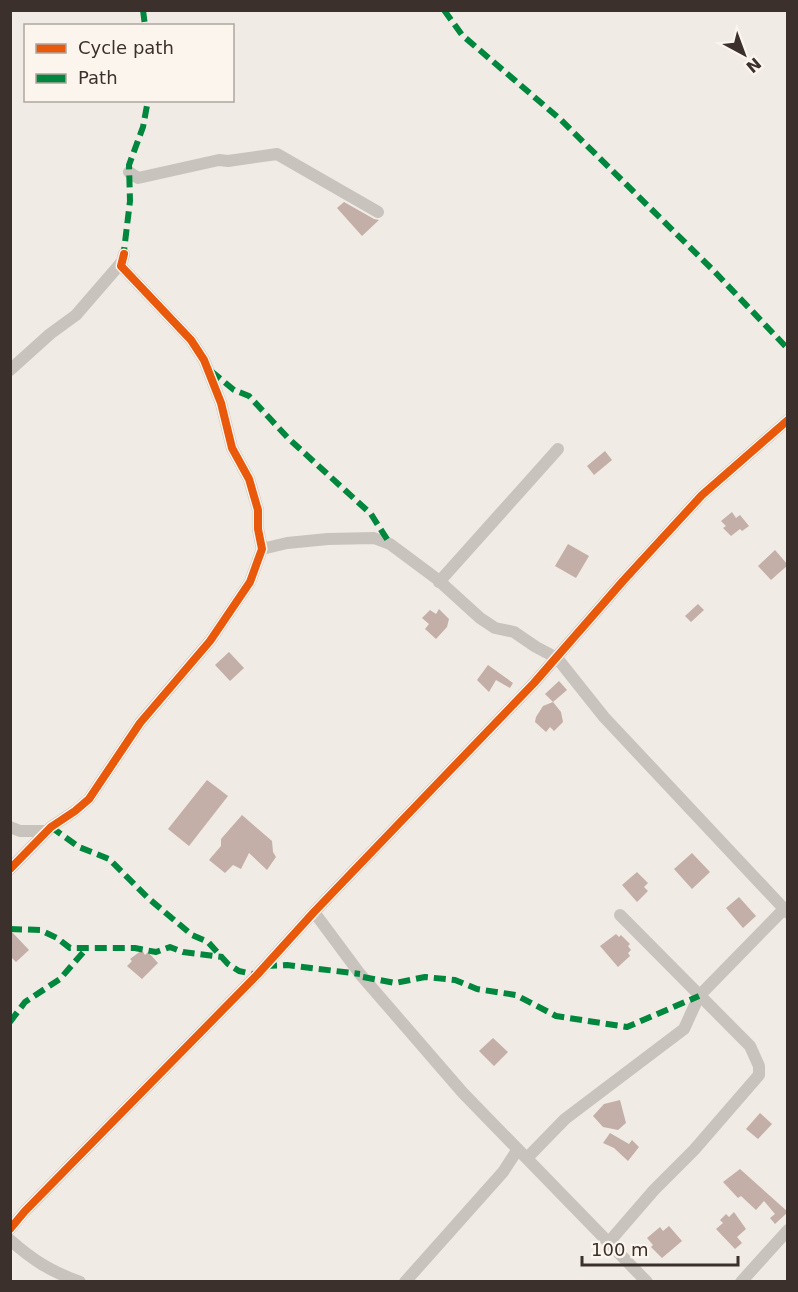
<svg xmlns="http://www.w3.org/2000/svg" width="798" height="1292" viewBox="0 0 798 1292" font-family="'DejaVu Sans',sans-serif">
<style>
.building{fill:#c3afa7}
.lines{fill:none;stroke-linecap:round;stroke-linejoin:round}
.minor{stroke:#c9c3be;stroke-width:12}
.quiet{stroke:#00873e;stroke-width:6;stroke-dasharray:12 6;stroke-linecap:butt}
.cycleway-casing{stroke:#fbf5ee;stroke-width:11}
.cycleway{stroke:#e8590c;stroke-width:8}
</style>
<rect width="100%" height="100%" fill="#f0ebe5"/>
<!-- building -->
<path class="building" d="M344,202L374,219L379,220L362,236L337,208Z
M605,451L612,460L594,475L587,466Z
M732,512L736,518L740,515L749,526L742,531L740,529L731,536L723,528L726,526L721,521Z
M568,544L589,556L576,578L555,566Z
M775,550L788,565L771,580L758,566Z
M698,604L704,610L691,622L685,616Z
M439,609L449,619L447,627L436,639L425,629L429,624L422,618L430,610L436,614Z
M229,652L244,668L230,681L215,665Z
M488,665L513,683L510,688L496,680L489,692L477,680Z
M559,681L567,690L553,702L545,694Z
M553,702L561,712L563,722L554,731L550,727L546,732L535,722L536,717L543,706Z
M207,780L228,796L189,846L168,829Z
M242,815L272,841L273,852L276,857L267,870L249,853L241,869L233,865L225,873L209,860L221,846V839Z
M692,853L710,872L692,889L674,869Z
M637,872L648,883L644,887L648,891L637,902L622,885Z
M739,897L756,916L743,928L726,908Z
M10,930L29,950L16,962L10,956Z
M616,934L619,937L621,935L630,944L628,946L631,950L628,953L630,956L618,967L600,946Z
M142,950L145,955L148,952L158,963L142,979L127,966L132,961L130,959Z
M493,1038L508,1052L494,1066L479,1051Z
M620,1100L626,1123L618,1130L603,1127L593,1116L604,1104Z
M760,1113L772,1124L758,1139L746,1129Z
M610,1133L629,1144L632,1140L639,1147L628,1161L614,1148L603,1143Z
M740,1169L788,1212L775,1224L770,1218L775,1214L764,1201L756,1210L741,1196L738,1198L723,1182Z
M734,1212L746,1229L737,1237L742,1243L735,1249L716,1229L723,1223L720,1220L726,1214L729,1217Z
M669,1226L682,1241L662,1258L651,1247L653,1245L647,1238L660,1227L663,1231Z"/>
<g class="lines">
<!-- minor -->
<path class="minor" d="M129,172L138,178L219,160L228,161L277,154L378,212
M10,370L50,334L76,315L121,263
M262,549L287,543L328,539L374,538L390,544L437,579L480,618L495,628L514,632L536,647L557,658L604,717L788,913
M439,582L558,449
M10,827L20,831H47
M10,869L51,827L75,811L89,799L140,723L210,641L250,582L262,549L258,529V510L249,479L232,448L221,403L204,360L191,340L121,266L124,254
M314,912L360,974L463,1093L647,1282
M527,1158L565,1119L684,1029L699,996L784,909
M10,1229L25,1211L257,975L314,912L534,683L623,581L702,495L788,420
M10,1240C34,1261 50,1271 80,1282
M609,1242L654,1190L694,1150L759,1075V1066L750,1046L620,915
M405,1282L503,1172L518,1149
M741,1282L788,1230"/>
<!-- quiet -->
<path class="quiet" d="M143,10L145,26
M444,10L462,35L560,119L714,271L788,349
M123,259L130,201L129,165L143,127L148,100
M211,371L234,390L249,396L288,438L371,514L390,544
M51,827L79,847L109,859L148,898L192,935L208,942L228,964L239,971L257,975
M10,929L40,930L57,938L70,948H135L156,952L170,947L183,952L223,957
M265,966L287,965L360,974
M363,977L395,983L425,977L455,980L477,989L516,995L556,1016L627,1027L699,996
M10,1022L25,1002L60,979L87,948"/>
<!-- cycleway casing -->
<g class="cycleway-casing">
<path id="cycleway" d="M10,869L51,827L75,811L89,799L140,723L210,641L250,582L262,549L258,529V510L249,479L232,448L221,403L204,360L191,340L121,266L124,254
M10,1229L25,1211L257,975L314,912L534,683L623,581L702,495L788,420"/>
</g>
<!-- cycleway -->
<use href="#cycleway" class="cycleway"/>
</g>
<!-- border -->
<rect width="798" height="1292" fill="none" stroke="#3b302b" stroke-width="24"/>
<!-- legend -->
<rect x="24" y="24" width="210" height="78" fill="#fbf5ee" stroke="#aea6a0" stroke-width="1.5"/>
<rect x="36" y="44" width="30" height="9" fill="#e8590c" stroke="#aea6a0" stroke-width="1.5"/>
<text x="78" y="54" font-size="18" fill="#3b302b">Cycle path</text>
<rect x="36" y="74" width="30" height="9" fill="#00873e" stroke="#aea6a0" stroke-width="1.5"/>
<text x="78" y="84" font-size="18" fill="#3b302b">Path</text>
<!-- north arrow -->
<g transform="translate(744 54) rotate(139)" stroke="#fbf5ee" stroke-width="4.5" paint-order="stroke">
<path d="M0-4.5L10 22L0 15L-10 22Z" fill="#3b302b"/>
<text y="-9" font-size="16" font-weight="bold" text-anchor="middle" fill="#3b302b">N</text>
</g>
<!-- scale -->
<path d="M582 1256v9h156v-9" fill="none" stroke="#3b302b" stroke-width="3"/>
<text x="591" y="1256" font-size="18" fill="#3b302b" stroke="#fbf5ee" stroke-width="4.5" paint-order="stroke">100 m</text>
</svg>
